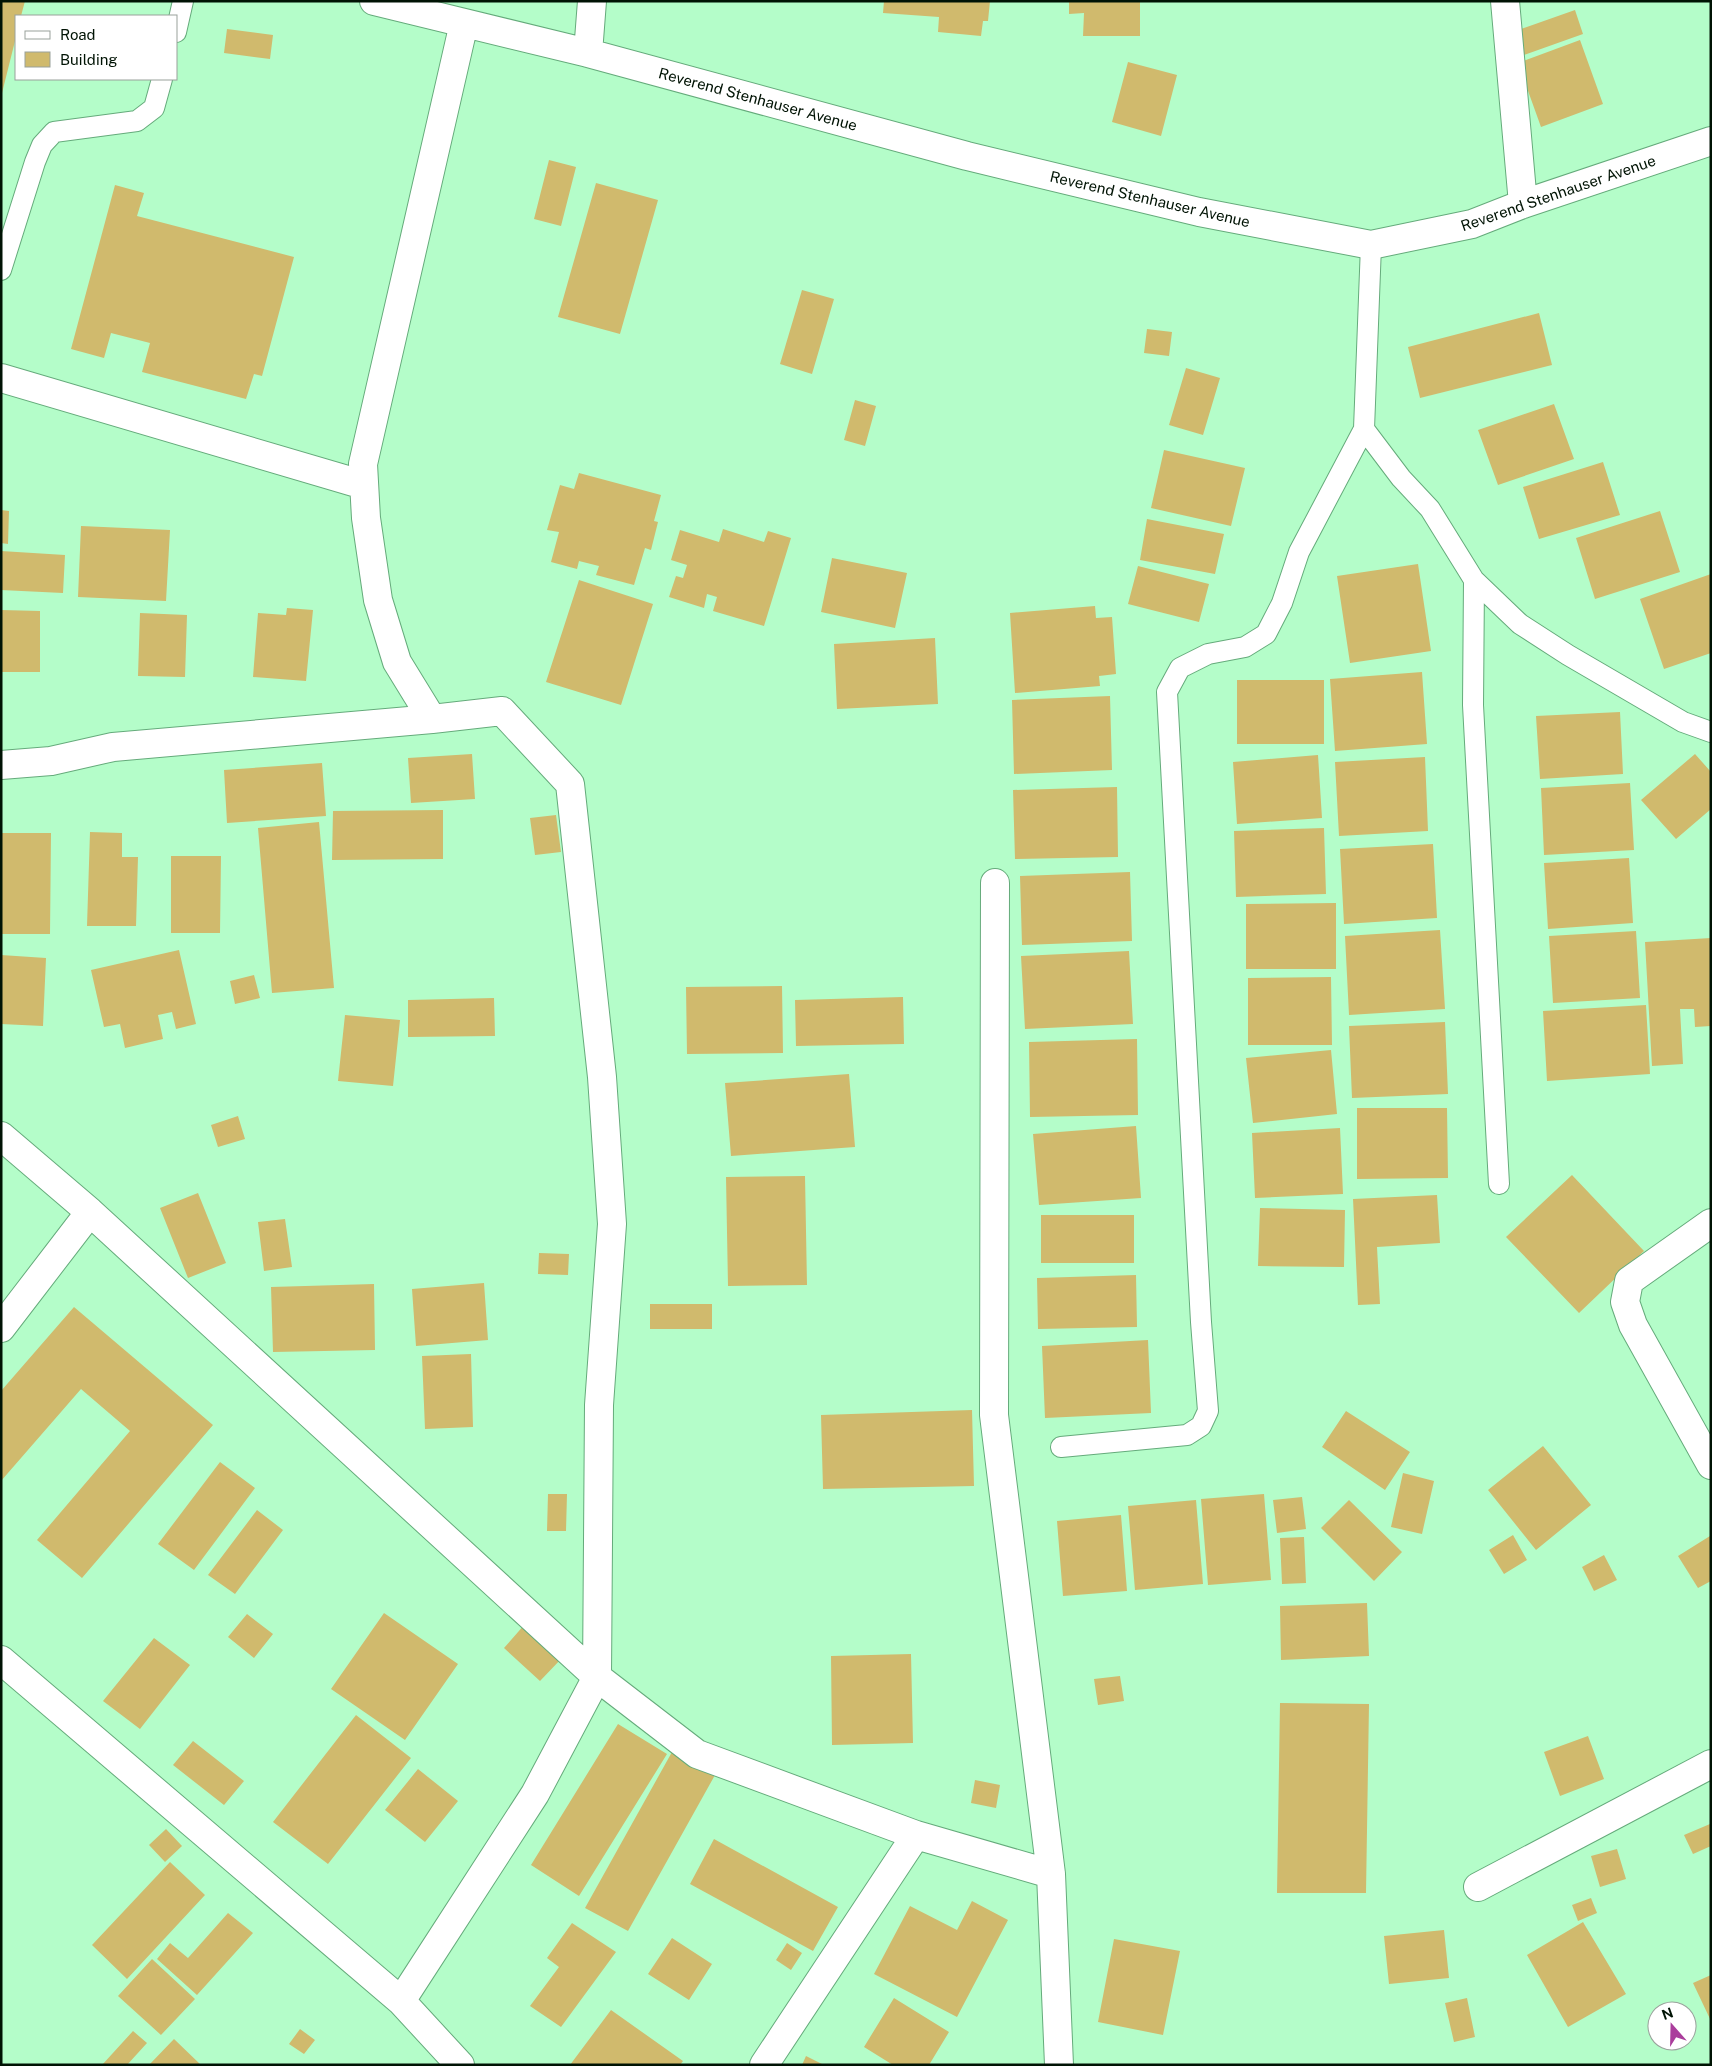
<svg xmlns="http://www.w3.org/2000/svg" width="1712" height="2066" viewBox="0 0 1712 2066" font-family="'Public Sans',sans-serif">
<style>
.building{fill:#d0ba6d}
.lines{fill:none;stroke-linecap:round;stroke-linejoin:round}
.service-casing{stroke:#65ab7b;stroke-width:22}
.minor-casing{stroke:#65ab7b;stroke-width:30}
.service{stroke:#fff;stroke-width:20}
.minor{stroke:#fff;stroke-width:28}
.labels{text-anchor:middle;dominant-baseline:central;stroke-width:4;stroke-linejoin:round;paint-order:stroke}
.street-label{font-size:15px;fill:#001304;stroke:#fff}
</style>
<rect width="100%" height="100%" fill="#b4fdc9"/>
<!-- building -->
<path class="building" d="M1,1H25L21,16H16V37L2,93Z
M884,1H990L988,21H983L981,36L938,32L939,17L883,13Z
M1069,1H1140V36H1083L1084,13L1069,14Z
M1575,10L1583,34L1518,57L1510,33Z
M227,29L273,35L270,59L224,53Z
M1580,40L1603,104L1541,127L1518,63Z
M1128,62L1177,75L1161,136L1112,122Z
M549,160L576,167L561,226L534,219Z
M596,183L658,200L620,334L558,317Z
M115,185L144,193L137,216L294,257L262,376L254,374L246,399L142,372L150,343L111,333L104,358L71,349Z
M802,290L834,299L812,374L780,364Z
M1539,313L1552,365L1420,398L1408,347Z
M1147,329L1172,332L1169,356L1144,353Z
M1186,368L1220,378L1203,435L1169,425Z
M855,400L876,406L865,446L844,440Z
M1554,404L1574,459L1498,485L1478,430Z
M1164,450L1245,468L1231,526L1151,508Z
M1603,462L1620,515L1539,539L1523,487Z
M579,473L661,495L654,521L658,522L651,550L645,548L634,585L596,575L599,566L579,561L577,569L551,562L559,532L547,530L560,485L574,489Z
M1,510L9,511L8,544L1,543Z
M1660,511L1680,572L1595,599L1576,538Z
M1147,519L1224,534L1215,574L1140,560Z
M81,526L170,530L166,601L78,597Z
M723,529L764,542L768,531L791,538L764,626L713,611L717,597L707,594L704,608L669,597L676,576L683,578L687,565L671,560L680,530L719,542Z
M1,551L65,555L63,593L1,590Z
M832,558L907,573L895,628L821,612Z
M1418,564L1431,651L1350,663L1337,576Z
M1138,566L1209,584L1199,622L1128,604Z
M1711,574V653L1664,669L1640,599Z
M579,580L653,604L621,705L546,682Z
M1095,606L1096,618L1112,617L1116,674L1099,676L1100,686L1015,693L1010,613Z
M287,608L313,610L306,681L253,677L258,613L286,615Z
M1,610L40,611V672H1Z
M140,613L187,615L185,677L138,676Z
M935,638L938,704L837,709L834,644Z
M1422,672L1427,744L1335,751L1330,679Z
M1237,680H1324V744H1237Z
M1110,696L1112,770L1014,774L1012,700Z
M1620,712L1623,774L1540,779L1536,716Z
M472,754L475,799L411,803L408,758Z
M1695,754L1711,772V809L1676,839L1641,800Z
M1318,755L1322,818L1237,824L1233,762Z
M1425,757L1428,831L1339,836L1335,762Z
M322,763L326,816L227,823L224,770Z
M1630,783L1634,850L1544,855L1541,788Z
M1117,787L1118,857L1015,859L1013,790Z
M443,810V859L332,860L333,811Z
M556,815L561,852L535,855L530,818Z
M319,822L334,988L272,993L258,828Z
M1324,828L1326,894L1236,897L1234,831Z
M90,832L122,833V857H138L136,926H87Z
M1,833H51L50,934H1Z
M1433,844L1437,918L1344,924L1340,849Z
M171,856H221L220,933H171Z
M1629,858L1633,923L1548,929L1544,863Z
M1130,872L1132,941L1022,945L1020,876Z
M1336,903V969H1246V904Z
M1440,930L1445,1009L1349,1015L1345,936Z
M1636,931L1640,998L1553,1003L1549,936Z
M1711,938V1026L1695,1027L1694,1009H1680L1683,1064L1652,1066L1645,942Z
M179,950L196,1024L176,1029L172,1012L158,1015L163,1039L125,1048L120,1024L104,1027L91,970Z
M1129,951L1133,1024L1025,1029L1021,956Z
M1,955L46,958L43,1026L1,1024Z
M254,975L260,998L235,1004L230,981Z
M1331,977L1332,1045H1248V978Z
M782,986L783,1053L687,1054L686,987Z
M903,997L904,1044L796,1046L795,1000Z
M494,998L495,1036L408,1037V1000Z
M1646,1005L1650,1074L1547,1081L1543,1011Z
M345,1015L400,1020L393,1086L338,1081Z
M1445,1022L1448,1094L1352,1098L1349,1026Z
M1137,1039L1138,1115L1030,1117L1029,1042Z
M1331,1050L1337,1114L1253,1123L1246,1058Z
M849,1074L855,1147L731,1156L725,1083Z
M1357,1108H1447L1448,1178L1357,1179Z
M238,1116L245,1139L218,1147L211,1125Z
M1136,1126L1141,1198L1039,1205L1033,1134Z
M1340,1128L1343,1194L1255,1198L1252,1133Z
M1572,1175L1644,1251L1579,1313L1506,1237Z
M805,1176L807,1285L728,1286L726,1177Z
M198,1193L226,1263L188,1278L160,1208Z
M1437,1195L1440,1243L1377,1247L1380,1304L1358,1305L1353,1199Z
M1260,1208L1345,1210L1344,1267L1258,1266Z
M1041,1215H1134V1263H1041Z
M285,1219L292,1267L264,1271L258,1222Z
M539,1253L569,1254L568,1275L538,1274Z
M1136,1275L1137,1327L1038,1329L1037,1278Z
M484,1283L488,1340L416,1346L412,1289Z
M374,1284L375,1350L273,1352L271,1287Z
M650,1304H712V1329H650Z
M74,1307L213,1425L82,1578L37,1540L130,1431L81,1389L1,1481V1391Z
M1148,1340L1151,1413L1045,1418L1042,1346Z
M471,1354L473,1427L425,1429L422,1356Z
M972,1410L974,1486L823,1489L821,1415Z
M1346,1411L1410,1452L1385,1490L1322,1447Z
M1543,1446L1591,1505L1536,1550L1488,1490Z
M220,1462L255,1488L194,1570L158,1544Z
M1403,1473L1434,1481L1422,1534L1391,1527Z
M548,1494H567L566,1531H547Z
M1264,1494L1271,1580L1208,1585L1201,1499Z
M1302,1497L1306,1529L1277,1533L1273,1500Z
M1196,1500L1203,1584L1135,1590L1128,1506Z
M1349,1500L1402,1552L1374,1581L1321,1528Z
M257,1510L283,1530L235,1594L208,1575Z
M1121,1515L1127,1591L1063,1596L1057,1521Z
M1513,1535L1527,1560L1504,1574L1489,1550Z
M1710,1536L1711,1581L1698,1588L1678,1556Z
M1304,1537L1306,1583L1282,1584L1280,1538Z
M1604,1555L1617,1580L1594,1591L1582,1567Z
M1367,1603L1369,1656L1281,1660L1280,1606Z
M384,1613L458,1664L405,1740L331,1689Z
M247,1614L273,1634L254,1658L228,1637Z
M525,1624L562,1658L540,1681L504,1648Z
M154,1638L190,1665L140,1729L103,1701Z
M911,1654L913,1743L832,1745L831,1656Z
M1120,1676L1124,1701L1098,1705L1094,1679Z
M1280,1703L1369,1704L1366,1893H1277Z
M356,1715L411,1758L328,1864L273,1822Z
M618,1724L667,1754L579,1896L531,1865Z
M1588,1736L1604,1779L1560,1796L1544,1752Z
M193,1741L244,1781L224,1805L173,1765Z
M672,1752L715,1775L628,1931L585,1908Z
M418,1769L458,1801L425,1842L385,1810Z
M975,1780L1000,1785L996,1808L971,1803Z
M1710,1824L1711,1846L1693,1854L1684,1835Z
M166,1829L182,1846L165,1862L149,1845Z
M714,1839L838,1907L813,1951L690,1884Z
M1617,1849L1626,1879L1600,1887L1591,1856Z
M170,1862L205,1895L127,1979L92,1945Z
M1591,1898L1597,1913L1578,1921L1572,1905Z
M972,1901L1008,1920L957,2017L874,1974L910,1906L957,1930Z
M228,1913L253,1933L197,1995L157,1959L170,1943L188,1958Z
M1583,1922L1626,1994L1568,2027L1527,1955Z
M572,1923L616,1952L561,2027L530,2006L559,1967L547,1958Z
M1444,1930L1449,1978L1389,1984L1384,1936Z
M672,1938L712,1964L689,2000L648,1974Z
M1114,1939L1180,1951L1163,2035L1098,2022Z
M787,1943L802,1953L791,1970L776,1960Z
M152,1959L195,1999L161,2035L118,1996Z
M1711,1975V2021L1693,1983Z
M894,1998L949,2032L929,2065H893L864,2047Z
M1467,1998L1475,2037L1454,2042L1445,2003Z
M611,2010L683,2061L680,2065H570Z
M300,2029L315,2040L304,2054L289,2044Z
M133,2031L147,2043L127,2065H102Z
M174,2039L201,2065H149Z
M806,2056L824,2065H802Z"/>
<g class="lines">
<!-- service casing -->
<g class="service-casing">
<path id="service" d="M176,32L183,1
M1,270L35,162L42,145L54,132L137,121L154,108L162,79
M1364,429L1401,478L1430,509L1474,580L1520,624L1568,655L1683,722L1711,732
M1474,580L1473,705L1499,1184
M1061,1447L1187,1435L1201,1426L1208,1411L1201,1322L1167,692L1180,668L1208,654L1245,647L1266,634L1282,603L1299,552L1364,429L1371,245"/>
</g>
<!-- minor casing -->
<g class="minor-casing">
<path id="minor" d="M374,1L588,53L967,156L1199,212L1371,245L1472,224L1523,204L1711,141
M1505,1L1523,204
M588,53L592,1
M1,378L364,485
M1,765L51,761L113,747L432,719
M995,883L994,1415L1051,1874L1059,2065
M1,1136L90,1212L597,1677L697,1754L916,1835L1051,1874
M1711,1223L1629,1281L1625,1302L1633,1325L1711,1465
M1,1328L90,1212
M1,1660L401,2001L460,2065
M1478,1887L1711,1764
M401,2001L535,1794L597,1677L599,1405L612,1224L602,1077L570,784L502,711L432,719L397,662L378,600L366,518L363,464L464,23
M764,2065L916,1835"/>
</g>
<!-- service -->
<use href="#service" class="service"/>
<!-- minor -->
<use href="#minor" class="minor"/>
</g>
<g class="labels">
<!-- street labels -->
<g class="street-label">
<text transform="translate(758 99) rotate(15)">Reverend Stenhauser Avenue</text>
<text transform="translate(1558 193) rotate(-19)">Reverend Stenhauser Avenue</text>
<text transform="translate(1150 199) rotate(13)">Reverend Stenhauser Avenue</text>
</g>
</g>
<!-- border -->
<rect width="1712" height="2066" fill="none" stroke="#001304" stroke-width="5"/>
<!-- legend -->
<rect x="15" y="15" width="162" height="65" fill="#ffffff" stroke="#99a19b"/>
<rect x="25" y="31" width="25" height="8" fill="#ffffff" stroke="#99a19b"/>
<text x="60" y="40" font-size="15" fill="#001304">Road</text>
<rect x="25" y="52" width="25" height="15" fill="#d0ba6d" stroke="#99a19b"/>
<text x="60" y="65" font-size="15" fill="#001304">Building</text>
<!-- north arrow -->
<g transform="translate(1672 2026) rotate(340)"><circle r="24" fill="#ffffff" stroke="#99a19b"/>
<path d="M0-4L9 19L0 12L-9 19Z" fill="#aa3d9c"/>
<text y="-8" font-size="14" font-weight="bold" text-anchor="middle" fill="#001304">N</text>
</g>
</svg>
